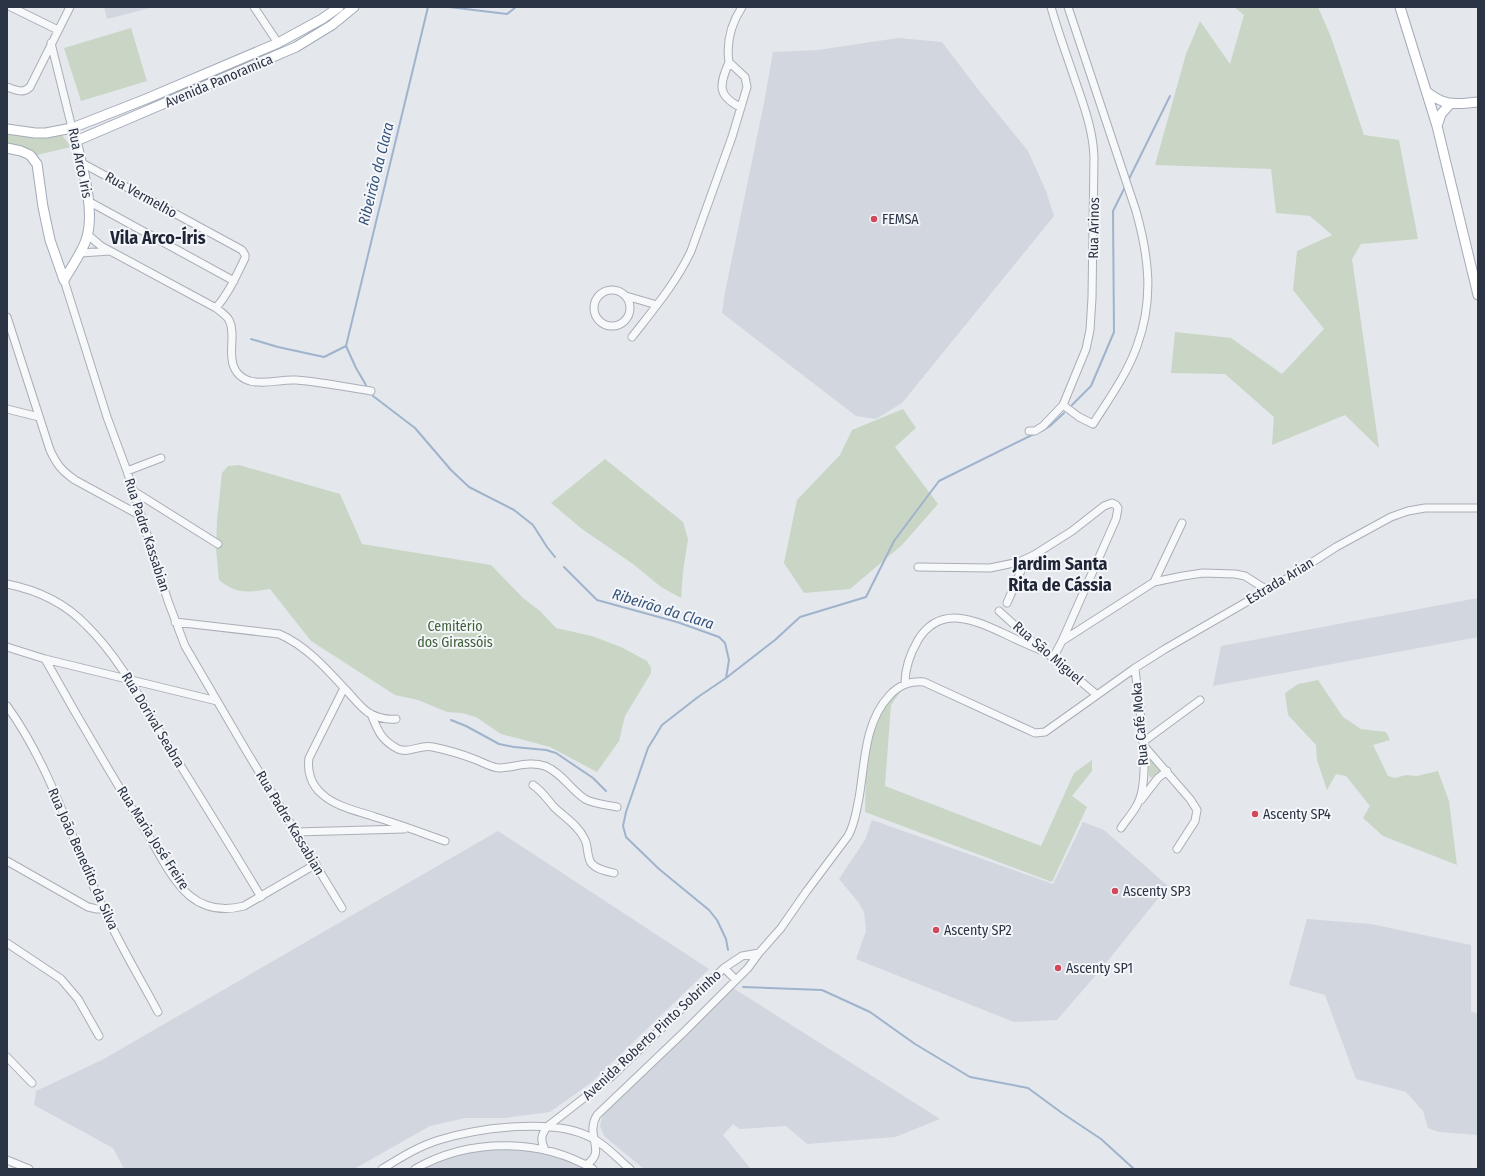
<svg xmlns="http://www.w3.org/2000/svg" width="1485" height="1176" viewBox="0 0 1485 1176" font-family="'Fira Sans Condensed',sans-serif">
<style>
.built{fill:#d2d6de}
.green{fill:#c9d6c5}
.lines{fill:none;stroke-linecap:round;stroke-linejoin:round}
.stream{stroke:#9fb4cc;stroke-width:2}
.minor-casing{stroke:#a9aeb7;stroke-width:9}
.major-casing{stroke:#a3abb8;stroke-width:11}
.minor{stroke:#f7f8fa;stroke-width:7}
.major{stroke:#fff;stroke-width:9}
.poi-dot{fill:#d1495b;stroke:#f4f6f9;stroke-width:1.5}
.labels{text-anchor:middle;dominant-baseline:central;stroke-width:4;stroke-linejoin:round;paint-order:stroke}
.street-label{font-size:14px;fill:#2b3445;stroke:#f4f6f9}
.poi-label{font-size:14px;fill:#2b3445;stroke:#f4f6f9;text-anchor:start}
.park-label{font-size:14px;fill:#3f6138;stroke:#f4f6f9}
.water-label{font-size:15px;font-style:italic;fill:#34527a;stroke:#f4f6f9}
.district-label{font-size:18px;font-weight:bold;fill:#1d2536;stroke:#f4f6f9}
</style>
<rect width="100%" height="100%" fill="#e4e7ec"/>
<!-- built -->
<path class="built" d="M104,7H150V8L107,19Z
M898,38L942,42L977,88L1028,151L1046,191L1054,216L902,403L876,419L856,416L722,313L725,292L764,103L773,52L818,50Z
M1478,598V637L1213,686L1221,646Z
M872,820L1053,884L1083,822L1104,830L1168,886L1102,968L1057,1020L1014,1022L856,959L866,931L864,912L859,903L839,879L865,840Z
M498,831L709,969L592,1082L550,1112L505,1118H465L430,1126L354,1169H124L113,1148L34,1105L36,1091L102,1060Z
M1307,919L1371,924L1471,945V1011L1478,1014V1135L1439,1132L1428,1128L1423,1111L1406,1092L1356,1079L1325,995L1289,985Z
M733,988L940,1119L895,1137L807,1144L786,1126L740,1129L733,1124L723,1135L751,1169H644L604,1136L600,1126L603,1113Z
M490,1148L533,1151L575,1162L588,1169H421L449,1157Z"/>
<!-- green -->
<path class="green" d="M1234,7H1318L1331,37L1364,135L1399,140L1418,239L1361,244L1352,259L1379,448L1345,415L1272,445L1274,417L1225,374L1171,373L1175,332L1231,338L1282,374L1324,329L1293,290L1297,251L1332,235L1310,216L1276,213L1271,169L1155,165L1186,54L1200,21L1230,64L1244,15Z
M131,28L147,81L81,101L64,48Z
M7,131L36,138L62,135L71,147L37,155L24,148L7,144Z
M903,409L916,428L895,447L938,504L902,545L850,589L804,593L784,563L797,500L840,455L852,430Z
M605,459L683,522L688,539L683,572L681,598L661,587L633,564L582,529L551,503Z
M239,465L340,494L362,544L491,565L523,598L540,611L556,628L592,636L621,647L647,661L651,668V673L625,716L619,741L597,772L550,747L501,734L476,717L462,713L447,712L418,700L395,695L311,641L270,589C249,592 237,595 219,580L216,548L217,520L222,473L228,466Z
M1318,680L1343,717L1361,729L1386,732L1390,740L1373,745L1388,776L1395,778L1406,775L1417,776L1438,771L1449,801L1457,865L1383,836L1363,818L1370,806L1346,776L1336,774L1327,790L1317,760L1316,745L1288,715L1285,693L1298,684Z
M903,688L891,705L885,786L1041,846L1074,773L1092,760V771L1072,796L1087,807L1052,882L865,812L866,778L873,732L882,707L899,689Z
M1150,757L1161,771L1151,778L1149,775L1148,760Z"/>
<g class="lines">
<!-- stream -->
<path class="stream" d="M449,7L507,14L516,7
M1129,179L1170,96
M251,339L278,347L324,357L346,346L356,368L366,385
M346,346L428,7
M373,396L415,428L451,470L469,487L514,510L533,525L547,547L555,557
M1072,405L1091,386L1114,332L1113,211L1125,187
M1042,431L1050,426L1064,413
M564,567L597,600L677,622L719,637L725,643L729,660L726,678L698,697L662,725L648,748L626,812L623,826L626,837L659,869L709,910L717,920L726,939L728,950
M726,678L775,640L800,617L866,597L894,541L939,481L1036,433
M451,720L466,726L499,744L514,747L546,750L556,753L593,778L606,791
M743,987L822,990L870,1012L915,1044L970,1077L1028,1088L1062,1113L1101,1139L1134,1169"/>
<!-- minor casing -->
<g class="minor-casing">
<path id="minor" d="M11,7L58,30
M254,7L278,43
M51,43L72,128
M729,62C726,42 731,24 742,7
M729,62C720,84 716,95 740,107
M7,87C15,90 23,94 30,87L70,7
M82,163L242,250L245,255V258C236,276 229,293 216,308
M88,201L234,281
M88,235L101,246L216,308C220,311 226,315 229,320C235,331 230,347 232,359C233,370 240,378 250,381C266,385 280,379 296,380C321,382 346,387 371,391
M81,253L110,251
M64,280L107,417L127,471L168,601L185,646L247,752L342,908
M594 308a18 18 0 1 1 36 0a18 18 0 1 1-36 0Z
M626,296L657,305
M7,317L50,450C57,465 62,471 75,480L141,516
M632,337C653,310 676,283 691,251L732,137L747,87L745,77L729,62
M1063,405L1079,417L1093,424C1109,399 1127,374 1137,346C1154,300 1149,257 1136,211L1068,7
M7,409L39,417
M1029,431H1035L1043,426L1063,405L1086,349L1090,330L1092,298L1094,157C1093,130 1084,106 1075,80C1067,56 1058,32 1051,7
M127,471L161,458
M132,490L218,544
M918,567L990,568L1019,562L1034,555L1072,531L1104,506L1112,503L1116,505L1118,508L1116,519L1062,641
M1154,582L1182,523
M7,584C37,590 65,603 86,625C120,658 142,702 166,742C198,794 230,845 261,897
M1007,603L1026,559
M999,611L1043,651L1053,658L1097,695
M175,622L279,634C305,645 326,668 345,689C353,697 360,707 369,713C378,718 386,720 396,719
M7,647L45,659L217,701
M1053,658L1062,641L1154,582L1183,576L1203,573L1235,574L1245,576L1267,590
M45,659C78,718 112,776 147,833C159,853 172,881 190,896C206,909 225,911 244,906L316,864
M905,683C905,667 910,654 918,640C941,603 977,621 1007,635C1019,641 1031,646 1043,651
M344,688L309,758C307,771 311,785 322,794C336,807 358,811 375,817C399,824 422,833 445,841
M7,706C50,765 72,841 103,908C119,944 140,978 158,1012
M371,714C378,731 381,740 398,749C410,754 420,744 433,747C447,750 461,754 474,759C483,762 491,768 500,768C516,767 529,761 545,766C562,773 570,789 585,799C594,804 607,805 617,807
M1143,742L1200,700
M1144,746L1190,799L1197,810L1195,821L1177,849
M533,785C542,791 547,799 554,807C564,817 578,825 584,838C589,845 586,858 592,864C598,870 606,871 614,873
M1141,800L1158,778L1167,771
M1121,828C1126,820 1134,812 1138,803C1152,774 1138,701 1135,668
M296,832L404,829
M7,861L88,907L97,909H104
M7,943L61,979L78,999L99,1036
M724,968L736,980
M7,1057L32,1083
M545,1150C540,1140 541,1134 548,1126L611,1077L724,968L742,956L759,953
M7,1160L29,1169
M586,1165C608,1151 584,1136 597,1115L684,1032L748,968L759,953L781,928L806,892L848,836C855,824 856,812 859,798C865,764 864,723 889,696C899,685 909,681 924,682L1035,733L1045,732L1135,668L1165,649L1288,578L1336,547L1391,517L1408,511L1425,508H1478
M382,1169C400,1158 419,1146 439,1140C479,1128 555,1117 592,1138C606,1145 618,1159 630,1169
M415,1169C469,1138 540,1138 593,1169"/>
</g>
<!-- major casing -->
<g class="major-casing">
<path id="major" d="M1400,7L1437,126L1478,295
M1427,92C1446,107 1455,104 1478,102
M1437,126L1441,114L1450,104
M7,129L35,133H46L72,128L146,99L278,43L322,19L339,7
M76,141L296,47L332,25L354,7
M7,148L21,151L30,155L37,164L43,207L50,240L64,280
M64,280C72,266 81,254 86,240C96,211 82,166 75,137"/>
</g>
<!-- minor -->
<use href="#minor" class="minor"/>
<!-- major -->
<use href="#major" class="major"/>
</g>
<!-- markers -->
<g class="poi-dot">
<circle cx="874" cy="219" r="4"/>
<circle cx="1255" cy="814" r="4"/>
<circle cx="1115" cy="891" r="4"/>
<circle cx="936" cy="930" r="4"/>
<circle cx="1058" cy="968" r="4"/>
</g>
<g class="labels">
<!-- street labels -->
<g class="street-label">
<text transform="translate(219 81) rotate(-23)">Avenida Panoramica</text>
<text transform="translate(80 163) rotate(78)">Rua Arco Iris</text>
<text transform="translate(141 195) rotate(29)">Rua Vermelho</text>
<text transform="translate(1094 228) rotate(-89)">Rua Arinos</text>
<text transform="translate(147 535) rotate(72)">Rua Padre Kassabian</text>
<text transform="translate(1280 581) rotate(-31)">Estrada Arian</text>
<text transform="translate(1048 653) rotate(41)">Rua São Miguel</text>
<text transform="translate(153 720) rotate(59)">Rua Dorival Seabra</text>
<text transform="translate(1140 724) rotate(-95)">Rua Café Moka</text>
<text transform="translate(290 823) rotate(59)">Rua Padre Kassabian</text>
<text transform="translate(153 838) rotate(57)">Rua Maria José Freire</text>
<text transform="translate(83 859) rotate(66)">Rua João Benedito da Silva</text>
<text transform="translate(652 1035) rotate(-43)">Avenida Roberto Pinto Sobrinho</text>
</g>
<!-- poi labels -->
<g class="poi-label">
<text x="882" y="219">FEMSA</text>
<text x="1263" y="814">Ascenty SP4</text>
<text x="1123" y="891">Ascenty SP3</text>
<text x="944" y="930">Ascenty SP2</text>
<text x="1066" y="968">Ascenty SP1</text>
</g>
<!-- park labels -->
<g class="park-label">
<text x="455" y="626">Cemitério<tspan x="455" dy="16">dos Girassóis</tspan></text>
</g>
<!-- water labels -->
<g class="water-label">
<text transform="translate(376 174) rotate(-76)">Ribeirão da Clara</text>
<text transform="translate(663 609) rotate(17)">Ribeirão da Clara</text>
</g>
<!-- district labels -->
<g class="district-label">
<text x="158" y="238">Vila Arco-Íris</text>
<text x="1060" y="564">Jardim Santa<tspan x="1060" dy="21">Rita de Cássia</tspan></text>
</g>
</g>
<!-- border -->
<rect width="1485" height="1176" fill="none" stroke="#2b3445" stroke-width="16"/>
</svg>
